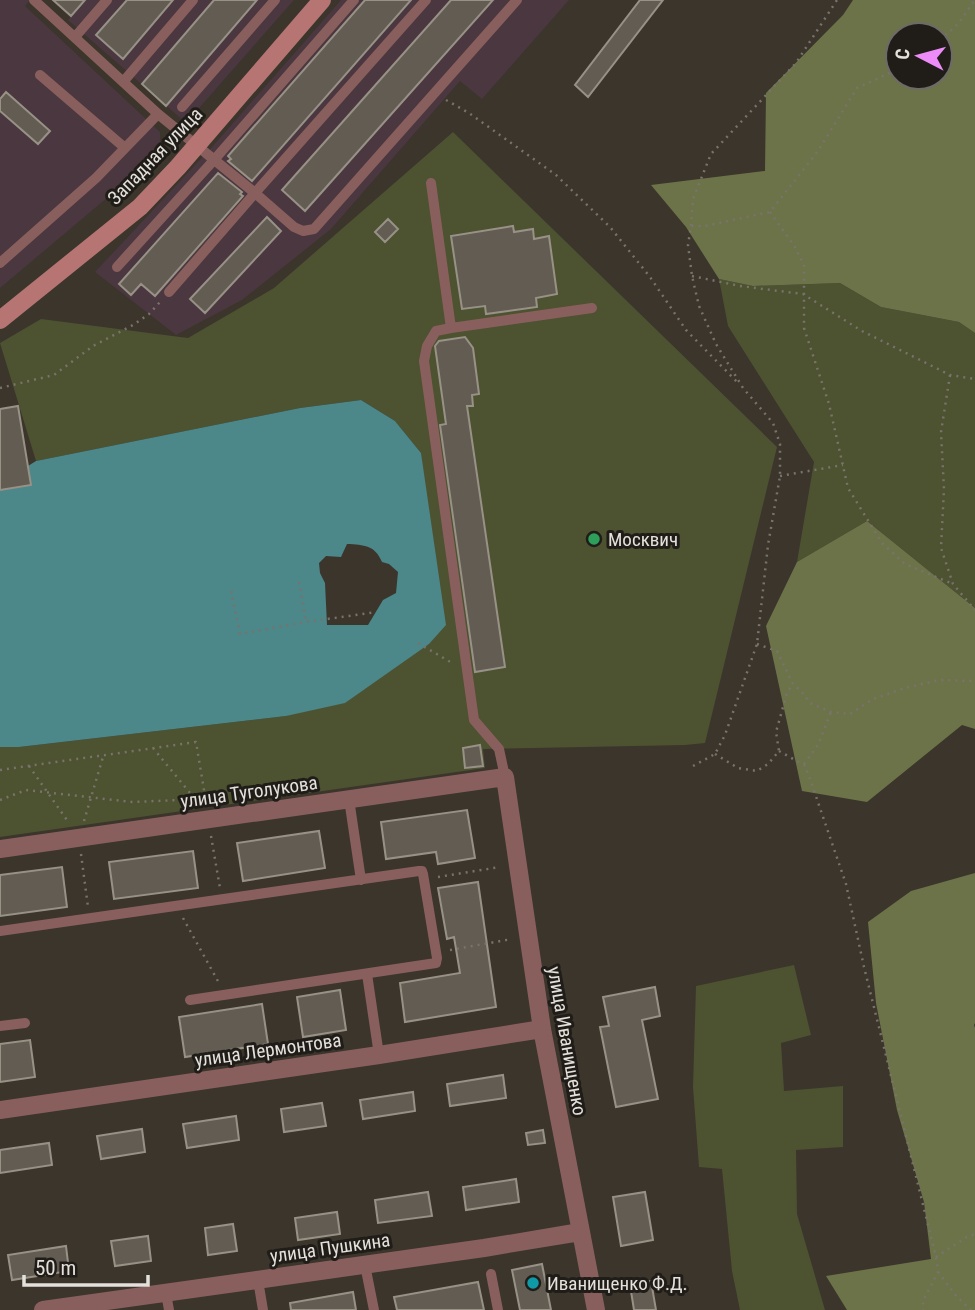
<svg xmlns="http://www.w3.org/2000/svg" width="975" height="1310" viewBox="0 0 975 1310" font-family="'Roboto Condensed',sans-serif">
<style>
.industrial{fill:#4b373f}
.green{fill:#4d5231}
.forest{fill:#6d7349;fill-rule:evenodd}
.water{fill:#4c8789;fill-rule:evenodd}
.building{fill:#625c53;stroke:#979186;stroke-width:2}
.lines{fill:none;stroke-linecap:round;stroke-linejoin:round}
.path{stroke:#78736b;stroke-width:2.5;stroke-dasharray:2 5;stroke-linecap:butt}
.lane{stroke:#895f5d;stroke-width:10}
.street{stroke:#895f5d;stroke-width:18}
.secondary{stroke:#b67572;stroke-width:18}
.leisure-dot{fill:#2e9e5b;stroke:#201d19;stroke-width:2.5}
.culture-dot{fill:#0f9aa8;stroke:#201d19;stroke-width:2.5}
.labels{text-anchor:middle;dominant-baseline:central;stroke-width:6;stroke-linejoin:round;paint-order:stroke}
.street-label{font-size:19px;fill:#e4e0db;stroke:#201d19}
.poi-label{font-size:19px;fill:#e4e0db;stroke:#201d19;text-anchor:start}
</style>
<rect width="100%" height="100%" fill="#3b352c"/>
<!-- industrial -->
<path class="industrial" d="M0,0H30L25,6L160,132V148L133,176L0,288Z
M57,0H294L186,123L68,20L71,16L55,2Z
M341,0H569L482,99L460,81L331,229L242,300L176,335L95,272L212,147Z"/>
<!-- green -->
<path class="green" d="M453,132L777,447L705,743L685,745L483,749L485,768L0,837V747H19L286,716L429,644L421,453L395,421L361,400L300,408L36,461L0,343L41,319L188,338L274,288Z
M719,279L753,286L840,283L881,307L959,322L975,333V608L867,521L797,562L814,462L728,326Z
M794,965L811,1035L781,1043L784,1091L843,1086V1147L796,1150L797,1214L825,1310H740L732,1271L722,1169L699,1167L693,1087L696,986Z"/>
<!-- forest -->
<path class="forest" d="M853,0H975V333L959,322L881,307L840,283L753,286L719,279L686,227L651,185L765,171L766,93L843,15ZM940,35V77H898V35Z
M867,521L975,608V729L962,725L867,802L802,791L766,626L797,562Z
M975,873V1023L974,1025L975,1028V1310H847L826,1276L931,1259L924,1202L897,1110L876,1003L868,922L911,891Z"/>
<!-- water -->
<path class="water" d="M361,400L395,421L421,453L446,625L429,644L345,703L286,716L19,747H0V490L30,485L28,466L36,461L300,408ZM347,544C364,545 375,545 382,562L389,564L398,572L396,593L383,600L368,625H327L325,583L320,573L319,563L326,556L341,557Z"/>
<!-- building -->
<path class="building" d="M53,0H85L71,16Z
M127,0H173L123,59L96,35Z
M214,0H257L166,106L142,84Z
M365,0H411L252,181L228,161L231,159L228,156Z
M451,0H493L305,211L282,190Z
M640,0H663L588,97L575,85Z
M6,92L50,131L38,144L0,111V99Z
M218,173L242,192L240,194L243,196L155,296L141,284L131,295L119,284Z
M267,217L281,231L205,313L190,299Z
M388,219L398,229L385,242L375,232Z
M513,226L514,232L533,229L534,239L549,236L557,294L536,298L537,307L486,314L485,306L462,309L451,236Z
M465,337L473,348L479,394L472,395L473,406H467L505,667L475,672L440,425L446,424L435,346L439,341Z
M18,406L31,485L0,490V409Z
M480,745L483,766L465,768L463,748Z
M467,810L475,858L438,864L436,852L386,859L381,822Z
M319,831L325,868L243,881L237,843Z
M193,851L198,888L114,899L109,862Z
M62,867L67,907L0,916V875Z
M478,882L496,1007L405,1022L400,983L460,973L454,937L447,939L438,888Z
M655,987L660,1016L642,1020L658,1099L616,1107L600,1027L609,1026L603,997Z
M340,990L346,1030L303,1037L297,997Z
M262,1004L268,1044L185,1057L179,1017Z
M30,1040L35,1077L0,1082V1044Z
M503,1075L506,1098L450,1106L447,1084Z
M413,1092L415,1111L363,1119L360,1100Z
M322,1103L326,1126L284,1132L281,1109Z
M236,1116L239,1140L187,1148L183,1124Z
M142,1129L145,1152L101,1159L97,1136Z
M543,1130L545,1143L528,1145L526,1133Z
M49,1143L52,1165L0,1173V1150Z
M516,1179L519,1202L466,1210L463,1187Z
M428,1192L432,1216L378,1223L375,1200Z
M645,1192L653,1240L621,1246L613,1197Z
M337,1212L340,1234L298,1240L295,1218Z
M233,1224L237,1251L208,1255L205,1228Z
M148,1236L151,1261L115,1266L111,1241Z
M66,1246L69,1271L12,1280L8,1255Z
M542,1264L551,1310H520L512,1270Z
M651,1281L656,1310H634L630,1285Z
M478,1282L484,1310H397L394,1297Z
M353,1292L356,1310H291L290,1303Z"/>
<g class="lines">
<!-- path -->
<path class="path" d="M940,40L958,24L975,0
M446,100L469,113L556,175L610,227L650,277L686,330L738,383
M770,212L795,247L804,265V328L829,404L848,488L882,543L905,564L953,584
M691,226L693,199L711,154L796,63L837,0
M692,276L740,286L803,294L862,331L950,375L975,379
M950,375L941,432L944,489L941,548L953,584L975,610
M0,388L54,375L93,346L133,325L149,314L160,302
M780,476L843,465
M299,582L306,622
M231,591L240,634L306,622L376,612
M418,643L452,663
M757,644L777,651L793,684L802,692L810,703L831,712L850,714L873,699L905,688L939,680L975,681
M153,748L195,799
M779,751L804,765L809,776L846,884L864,967L936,1257L938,1272L923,1301V1310
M715,754L738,768L757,771L768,764L779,751L776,732L787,693L793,684
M804,764L818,745L831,712
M29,766L69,823
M693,766L715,754L725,735L757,644L768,545L780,476V444L773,423L743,388L716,344L699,306L692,276L688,245L691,226H705L770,212L818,151L857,88L898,69
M0,770L196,742L206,802
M0,800L26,790L132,802L205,799
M84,821L103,757
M211,836L220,888
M81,854L88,907
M438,877L500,867
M183,918L219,983
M450,950L512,939
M936,1257L970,1235H975
M938,1272L957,1297L971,1310"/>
<!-- lane -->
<path class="lane" d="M34,0L158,114L255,193L294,227L303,231L314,229L517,0
M75,37L107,0
M40,75L125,148
M123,82L193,0
M182,107L275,0
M431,183L451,328L436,331L427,346L424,361L474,720L499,749L505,777
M0,263L96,178L158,114
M117,267L214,160L354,0
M169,292L255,193L426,0
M451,328L592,308
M349,799L361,880
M0,931L419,871H422L423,874L437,958L436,963L190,1000
M367,974L379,1055
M0,1026L25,1023
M365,1265L374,1310
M491,1274L498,1310
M258,1280L263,1310
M166,1293L169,1310"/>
<!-- street -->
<path class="street" d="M0,849L505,777L542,1029L596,1310
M0,1110L379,1055L542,1029
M43,1310L484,1248L580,1232"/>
<!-- secondary -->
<path class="secondary" d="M0,320L140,207L178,167L322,0"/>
</g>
<!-- markers -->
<circle class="leisure-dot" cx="594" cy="539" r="7"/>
<circle class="culture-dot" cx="533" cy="1283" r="7"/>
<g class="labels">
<!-- street labels -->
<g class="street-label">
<text transform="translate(155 156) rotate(-46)">Западная улица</text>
<text transform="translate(249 792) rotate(-8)">улица Туголукова</text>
<text transform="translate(567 1041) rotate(80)">улица Иванищенко</text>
<text transform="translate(268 1050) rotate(-8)">улица Лермонтова</text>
<text transform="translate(330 1248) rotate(-8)">улица Пушкина</text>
</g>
<!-- poi labels -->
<g class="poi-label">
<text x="608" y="539">Москвич</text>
<text x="547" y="1283">Иванищенко Ф.Д.</text>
</g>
</g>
<!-- north arrow -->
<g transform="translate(919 56) rotate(276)"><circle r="33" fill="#201d19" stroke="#6e6b67" stroke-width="2"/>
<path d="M0-5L12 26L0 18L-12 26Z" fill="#ed8cf9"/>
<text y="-10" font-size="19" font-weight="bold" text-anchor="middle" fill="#e4e0db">С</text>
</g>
<!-- scale -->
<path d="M24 1275v10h124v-10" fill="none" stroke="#e4e0db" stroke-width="3.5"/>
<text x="35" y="1275" font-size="21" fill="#e4e0db" stroke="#201d19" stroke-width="5" paint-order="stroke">50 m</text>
</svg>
